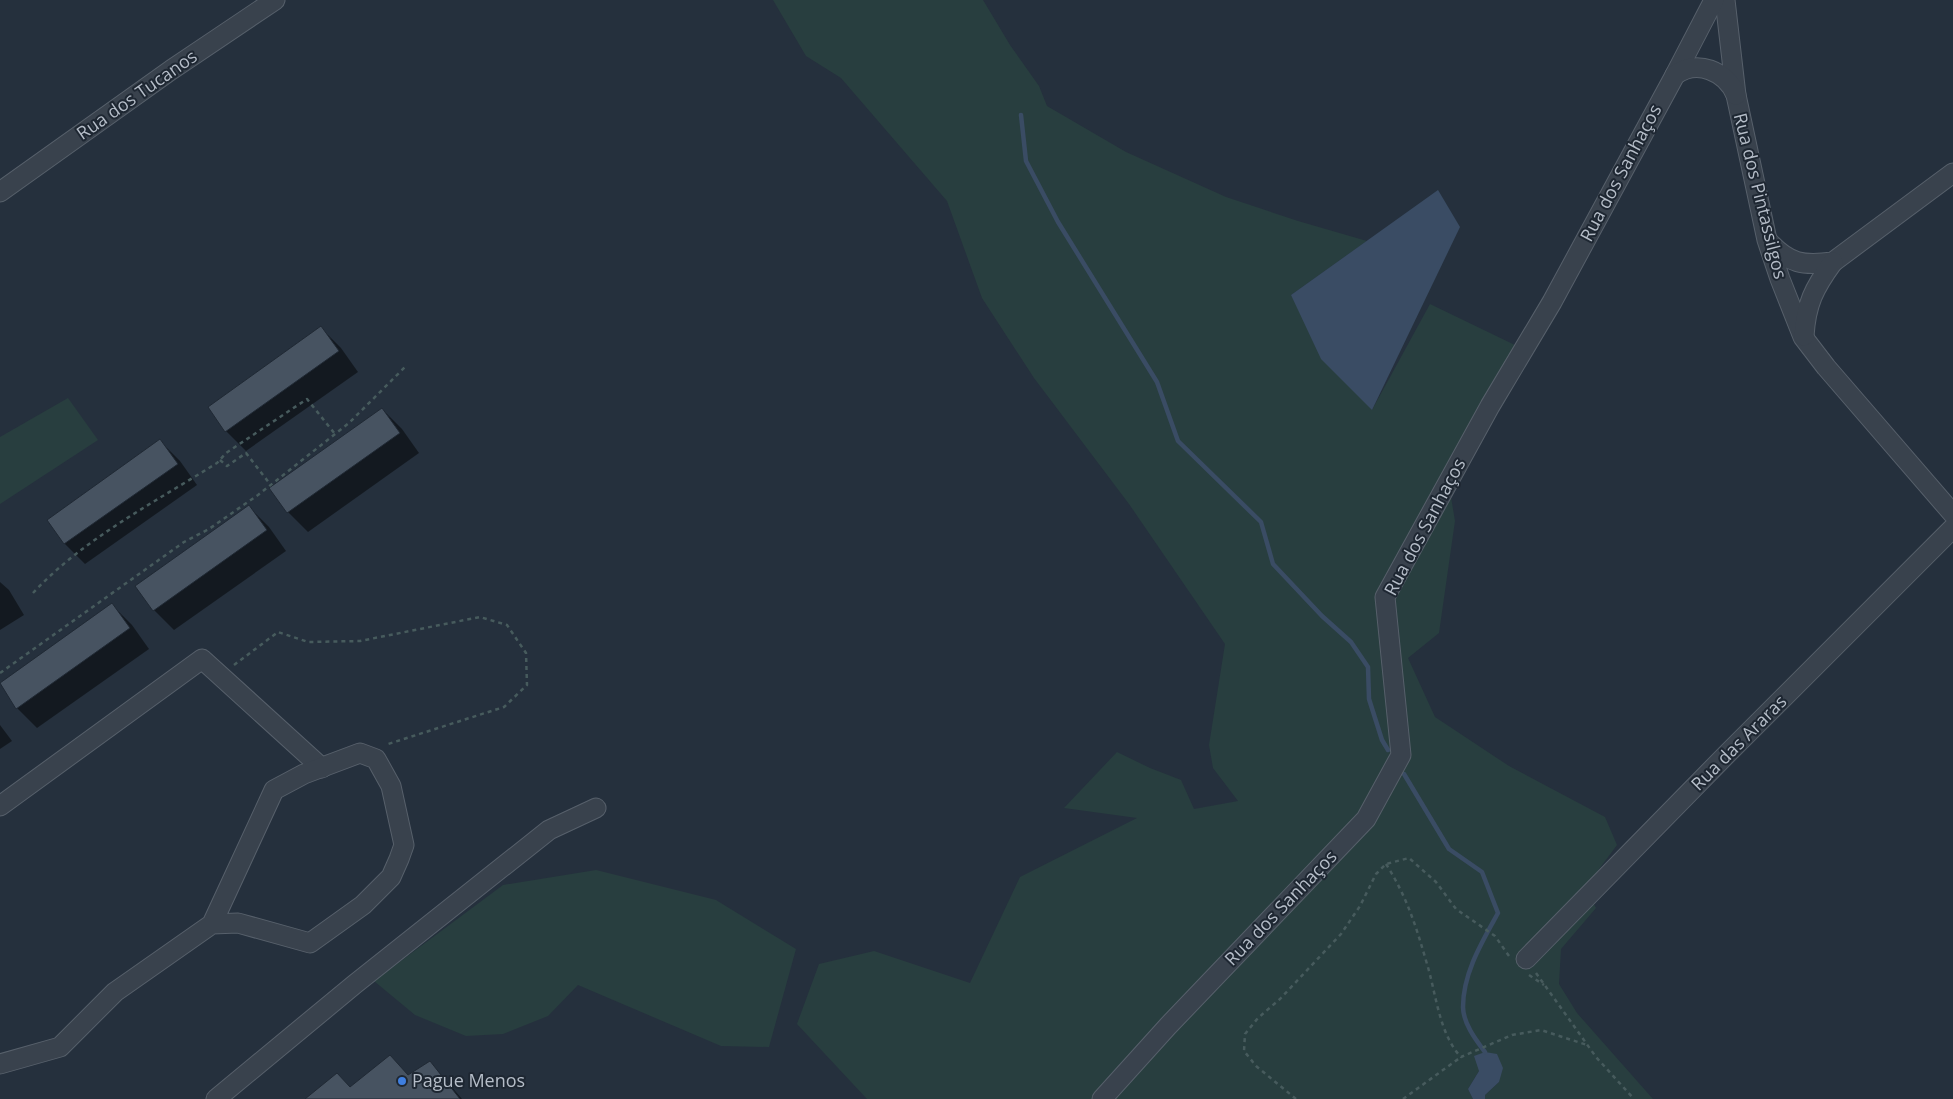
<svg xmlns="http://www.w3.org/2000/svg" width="1953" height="1099" font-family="'Open Sans',sans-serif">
  <rect width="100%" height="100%" fill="#25303d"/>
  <g fill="#283e3f">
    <polygon points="773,0 983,0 1010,45 1039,86 1047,106 1126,152 1226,197 1298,221 1367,241 1291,295 1372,410 1430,304 1517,346 1447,473 1455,521 1439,633 1408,658 1435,717 1509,766 1605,817 1617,845 1585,888 1596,908 1561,949 1559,984 1577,1013 1653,1099 1485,1099 1485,1095 1499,1082 1479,1071 1468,1089 1473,1099 867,1099 797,1024 819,964 874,951 970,983 1020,877 1137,818 1064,808 1117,752 1150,768 1181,780 1194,809 1238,801 1213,768 1209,745 1225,644 1129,504 1034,378 982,298 947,201 841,78 806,56"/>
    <polygon points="68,398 98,440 0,504 0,437"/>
    <polygon points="596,870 716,900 796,949 769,1047 721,1046 578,985 548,1016 503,1034 466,1036 415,1015 374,981 503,885"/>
  </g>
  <g fill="#3a4c64">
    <polygon points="1438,190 1460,227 1372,410 1321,359 1291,295"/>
    <polygon points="1485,1052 1497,1054 1503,1068 1499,1082 1485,1095 1485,1099 1473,1099 1468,1089 1479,1071 1474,1056"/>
  </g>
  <g fill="#0007">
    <polygon points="321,328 341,348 358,372 246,451 226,431"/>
    <polygon points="382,409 402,429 419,453 308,532 288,512"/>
    <polygon points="160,441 180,461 197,485 85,564 65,544 49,520"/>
    <polygon points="249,507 269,527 286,551 174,630 154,610"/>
    <polygon points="0,582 9,590 24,615 0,630"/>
    <polygon points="112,605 132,625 149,649 37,728 17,708 1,684"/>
    <polygon points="0,725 12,741 0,749"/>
    <polygon points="430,1062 462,1099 307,1099 409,1076"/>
  </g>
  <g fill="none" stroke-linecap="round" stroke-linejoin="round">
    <g stroke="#3a4c64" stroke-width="4.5">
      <polyline points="1021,115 1026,161 1058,222 1157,382 1178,441 1261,522 1273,564 1322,616 1351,642 1368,667 1369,699 1382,740 1388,750"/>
      <path d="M1404 774 1449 849 1482 872 1498 913C1482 942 1463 973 1463 1007 1463 1023 1476 1040 1485 1052"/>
    </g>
  </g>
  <g fill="#475361" stroke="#202934">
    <polygon points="321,326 339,351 225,432 208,407"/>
    <polygon points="382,408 400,433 287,513 269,488"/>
    <polygon points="160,439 178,464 64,544 47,520"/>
    <polygon points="249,505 267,530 153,611 135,586"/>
    <polygon points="112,603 130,628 16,709 0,683"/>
    <polygon points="390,1055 408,1075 430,1061 460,1099 305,1099 337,1073 350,1087"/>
  </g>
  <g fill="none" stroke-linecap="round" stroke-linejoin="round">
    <defs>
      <g id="minor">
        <polyline points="1725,0 1736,95 1767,240 1780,279 1803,337 1826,367 1953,514"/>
        <polyline points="1675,75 1714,0"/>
        <polyline points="0,192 171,70 275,0"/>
        <path d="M1768 241C1789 264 1803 266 1833 262L1953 173"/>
        <path d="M1804 336C1806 304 1814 288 1833 262"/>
        <polyline points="0,806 202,659 322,768"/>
        <polyline points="1526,959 1726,755 1953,528"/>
        <polyline points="0,1064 60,1047 115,992 212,924 238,923 310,943 363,905 391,877 399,859 404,845 391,786 376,759 360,753 304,774 274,790 212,924"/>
        <polyline points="216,1099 355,984 549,830 596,808"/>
        <path d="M1102 1099 1168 1026 1366 819 1401 755 1385 597 1490 406 1552 302 1675 75C1697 59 1726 71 1736 95"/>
      </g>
    </defs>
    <use href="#minor" stroke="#57606b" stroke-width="21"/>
    <g stroke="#475b5d" stroke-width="2.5" stroke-dasharray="4 4" stroke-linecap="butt">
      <polyline points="220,460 227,466 246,453 270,484"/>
      <path d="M33 593C83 539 155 502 217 463L226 453 307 399 335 434"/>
      <polyline points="234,665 278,632 308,642 360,641 480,617 507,625 526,653 527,685 504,707 385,745"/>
      <polyline points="0,673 184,542 209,529 258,495 349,423 405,367"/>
      <path d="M1386 864C1407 897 1416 926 1427 964 1436 993 1439 1034 1461 1057L1512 1035 1541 1030 1587 1045"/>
      <polyline points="1536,973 1596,1057 1634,1099"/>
      <polyline points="1529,975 1544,985"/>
      <polyline points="1296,1099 1256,1066 1244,1051 1245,1034 1258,1018 1280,999 1341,934 1360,906 1376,874 1386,864 1409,858 1436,882 1456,909 1495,936 1509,956"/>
      <polyline points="1403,1099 1461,1057"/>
    </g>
    <use href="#minor" stroke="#39424d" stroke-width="19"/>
  </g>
  <circle fill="#3f7fe0" stroke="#1e2732" stroke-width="2" cx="402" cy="1081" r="5"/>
  <g text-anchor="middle" stroke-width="4" stroke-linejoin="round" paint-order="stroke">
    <g font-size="18" fill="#b5bdc8" stroke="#1e2732">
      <text transform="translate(137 95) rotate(-35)" y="6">Rua dos Tucanos</text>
      <text transform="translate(1621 173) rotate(-62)" y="6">Rua dos Sanhaços</text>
      <text transform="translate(1760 196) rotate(76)" y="6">Rua dos Pintassilgos</text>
      <text transform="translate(1425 527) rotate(-62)" y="6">Rua dos Sanhaços</text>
      <text transform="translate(1739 743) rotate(-45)" y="6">Rua das Araras</text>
      <text transform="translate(1281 908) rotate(-46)" y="6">Rua dos Sanhaços</text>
    </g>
    <g font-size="18" fill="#b5bdc8" stroke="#1e2732" text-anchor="start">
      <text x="412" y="1087">Pague Menos</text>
    </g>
  </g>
</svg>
